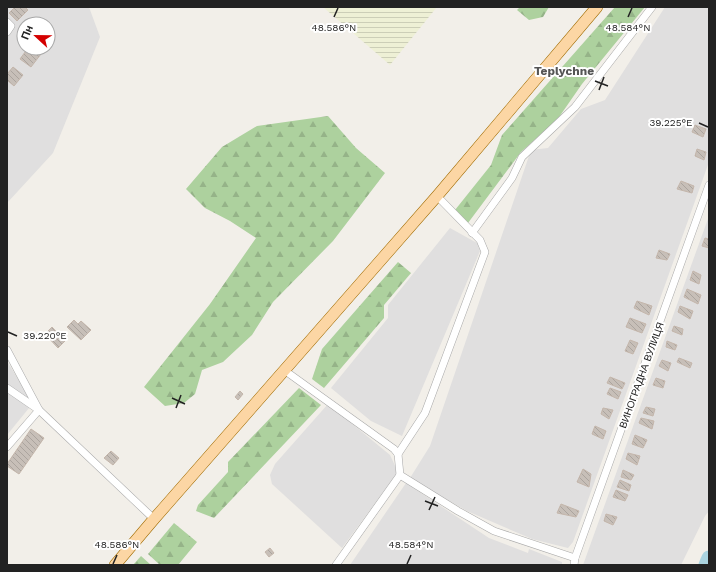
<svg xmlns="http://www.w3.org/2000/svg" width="716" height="572" font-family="'Work Sans',sans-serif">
  <defs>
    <pattern id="farmland-rules" width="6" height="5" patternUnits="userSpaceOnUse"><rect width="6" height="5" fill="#eef0d5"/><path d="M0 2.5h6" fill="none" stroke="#ccceb7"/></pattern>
    <pattern id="forest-firs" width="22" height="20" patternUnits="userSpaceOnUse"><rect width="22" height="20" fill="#add19e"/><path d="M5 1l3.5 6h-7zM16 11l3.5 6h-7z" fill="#95b388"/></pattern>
    <pattern id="building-back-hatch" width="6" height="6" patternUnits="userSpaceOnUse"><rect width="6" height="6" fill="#c7bfb8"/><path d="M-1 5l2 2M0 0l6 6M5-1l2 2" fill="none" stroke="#aba49e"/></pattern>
  </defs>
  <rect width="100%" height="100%" fill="#f2efe9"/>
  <g fill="#e0dfdf" fill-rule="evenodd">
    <path d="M7 7H89L100 37 53 153 7 203ZM24 24H48V48H24Z"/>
    <polygon points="665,7 709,7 709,162 573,542 568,548 532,539 467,511 410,478 430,446 531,150 548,148 581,109 605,100"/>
    <polygon points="709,216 709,511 705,516 681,565 583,565"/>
    <polygon points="450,228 477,243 480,251 402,436 371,421 331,388 388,318 388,305"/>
    <polygon points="7,361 30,399 29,408 7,435"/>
    <polygon points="328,404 390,455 398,472 342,548 272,484 270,475 275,464"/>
    <polygon points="406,483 489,538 528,553 529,549 562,562 562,565 350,565"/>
  </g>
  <polygon fill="url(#farmland-rules)" points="323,7 437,7 390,65"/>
  <g fill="url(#forest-firs)">
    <polygon points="520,7 549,7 543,17 529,20 517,10"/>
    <polygon points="615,7 645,7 582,84 557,120 521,152 468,223 455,210 491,165 502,135"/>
    <polygon points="328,116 356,148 385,173 333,241 273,302 252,335 223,362 202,370 195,394 184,403 165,406 144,387 210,304 256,238 230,221 205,208 186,189 222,147 257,126"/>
    <polygon points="398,262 411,273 384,305 384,318 324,388 312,379 322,349"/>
    <polygon points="299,388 321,405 214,518 196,511 198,505 228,472 228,462"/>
    <polygon points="174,523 197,542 178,565 169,564 168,565 160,565 148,554"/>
    <polygon points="141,556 151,565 133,565"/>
  </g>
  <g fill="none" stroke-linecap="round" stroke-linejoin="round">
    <polyline stroke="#aad3df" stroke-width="15" points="706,565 709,558"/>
  </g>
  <g fill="url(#building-back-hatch)" stroke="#c4b6ab">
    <polygon points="15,7 25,7 28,10 17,21 9,13"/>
    <polygon points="28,48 32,48 41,54 31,67 20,59"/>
    <polygon points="13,67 23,75 14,86 7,80 7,74"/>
    <polygon points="695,125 706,129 703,137 692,132"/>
    <polygon points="697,149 706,152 704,160 695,156"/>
    <polygon points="681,181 694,186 692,193 677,189"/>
    <polygon points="705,238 709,239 709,248 702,246"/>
    <polygon points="659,250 670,254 667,260 656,258"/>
    <polygon points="693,271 701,275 699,284 690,280"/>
    <polygon points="687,289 701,295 698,304 684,297"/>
    <polygon points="637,301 652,306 649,315 634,308"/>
    <polygon points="680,306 693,311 690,319 678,312"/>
    <polygon points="630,318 646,324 642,333 626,327"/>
    <polygon points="74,320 78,324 81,321 91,330 81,340 67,327"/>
    <polygon points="674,326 683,329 682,335 672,331"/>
    <polygon points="52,327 65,341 58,348 45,334"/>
    <polygon points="630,340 638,343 633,354 625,351"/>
    <polygon points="667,341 677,345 675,350 666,347"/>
    <polygon points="679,358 692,363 690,368 677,362"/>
    <polygon points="662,360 671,363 668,371 659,366"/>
    <polygon points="610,377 625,383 622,389 607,383"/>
    <polygon points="656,378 665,381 663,388 653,385"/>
    <polygon points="610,388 621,392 618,399 607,394"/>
    <polygon points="240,391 243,394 238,400 235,397"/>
    <polygon points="646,407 655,409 653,416 643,413"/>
    <polygon points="603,408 613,410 609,419 601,414"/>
    <polygon points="641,418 654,421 652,429 639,423"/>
    <polygon points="595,426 606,431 603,439 592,434"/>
    <polygon points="31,429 44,438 19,474 7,466 7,464"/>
    <polygon points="635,435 647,440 643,448 632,444"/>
    <polygon points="111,451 119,458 113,465 104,458"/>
    <polygon points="628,453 640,456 637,465 626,459"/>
    <polygon points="583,469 591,474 589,487 577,482"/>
    <polygon points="623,470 634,475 631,480 621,477"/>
    <polygon points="620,480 631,485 629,491 617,487"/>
    <polygon points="616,490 628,495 625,501 613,497"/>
    <polygon points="561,504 579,511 576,517 557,513"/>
    <polygon points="606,514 617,517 613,525 604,521"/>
    <polygon points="270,548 274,553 269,557 265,552"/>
  </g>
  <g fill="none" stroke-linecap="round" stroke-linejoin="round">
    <defs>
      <g id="street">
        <polyline points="7,22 11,26 7,32"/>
        <polyline points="472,233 512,178 522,157 575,107 652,7"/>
        <polyline points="7,350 39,410 7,447"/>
        <polyline points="284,370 394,449 398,454 400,475 458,511 494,531 575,558"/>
        <polyline points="7,388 39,410 154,519"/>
        <polyline points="398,454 425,413 485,252 480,240 437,196"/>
        <polyline points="336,565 400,475"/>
        <polyline points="574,565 575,558 709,185"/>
      </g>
      <polyline id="primary" points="115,565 154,519 437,196 597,7"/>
    </defs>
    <use href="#street" stroke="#a9a9a9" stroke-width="8"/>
    <use href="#primary" stroke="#a06b00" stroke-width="12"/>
    <use href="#street" stroke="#fff" stroke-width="7"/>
    <use href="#primary" stroke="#fcd6a4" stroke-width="11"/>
  </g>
  <path fill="none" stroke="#222" stroke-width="1.5" d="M334 17 338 8M628 17 632 8M595 81 608 86M599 90 604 77M699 123 708 127M8 332 17 336M172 398 185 404M176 408 181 395M425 501 438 506M429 510 435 497M113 564 117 555M407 564 411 555"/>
  <g text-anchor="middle" stroke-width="4" stroke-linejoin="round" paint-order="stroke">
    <g font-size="10" fill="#222" stroke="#fff">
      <text transform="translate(641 375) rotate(-70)" y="4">ВИНОГРАДНА ВУЛИЦЯ</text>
    </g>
    <g font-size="12" font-weight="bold" fill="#555" stroke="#fff">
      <text x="564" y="75">Teplychne</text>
    </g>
  </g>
  <g font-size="10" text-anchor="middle" fill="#222" stroke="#fff" stroke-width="4" stroke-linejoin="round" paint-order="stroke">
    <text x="334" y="31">48.586°N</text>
    <text x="628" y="31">48.584°N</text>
    <text x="671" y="126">39.225°E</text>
    <text x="45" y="339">39.220°E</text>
    <text x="117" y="548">48.586°N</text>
    <text x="411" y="548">48.584°N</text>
  </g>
  <rect width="716" height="572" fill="none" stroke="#222222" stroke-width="16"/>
  <g transform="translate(36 36) rotate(292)"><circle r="19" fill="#ffffff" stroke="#a7a7a7"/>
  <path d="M0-3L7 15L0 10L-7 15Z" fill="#d40000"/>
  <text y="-6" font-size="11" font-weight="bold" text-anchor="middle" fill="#222222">Пн</text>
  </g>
</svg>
